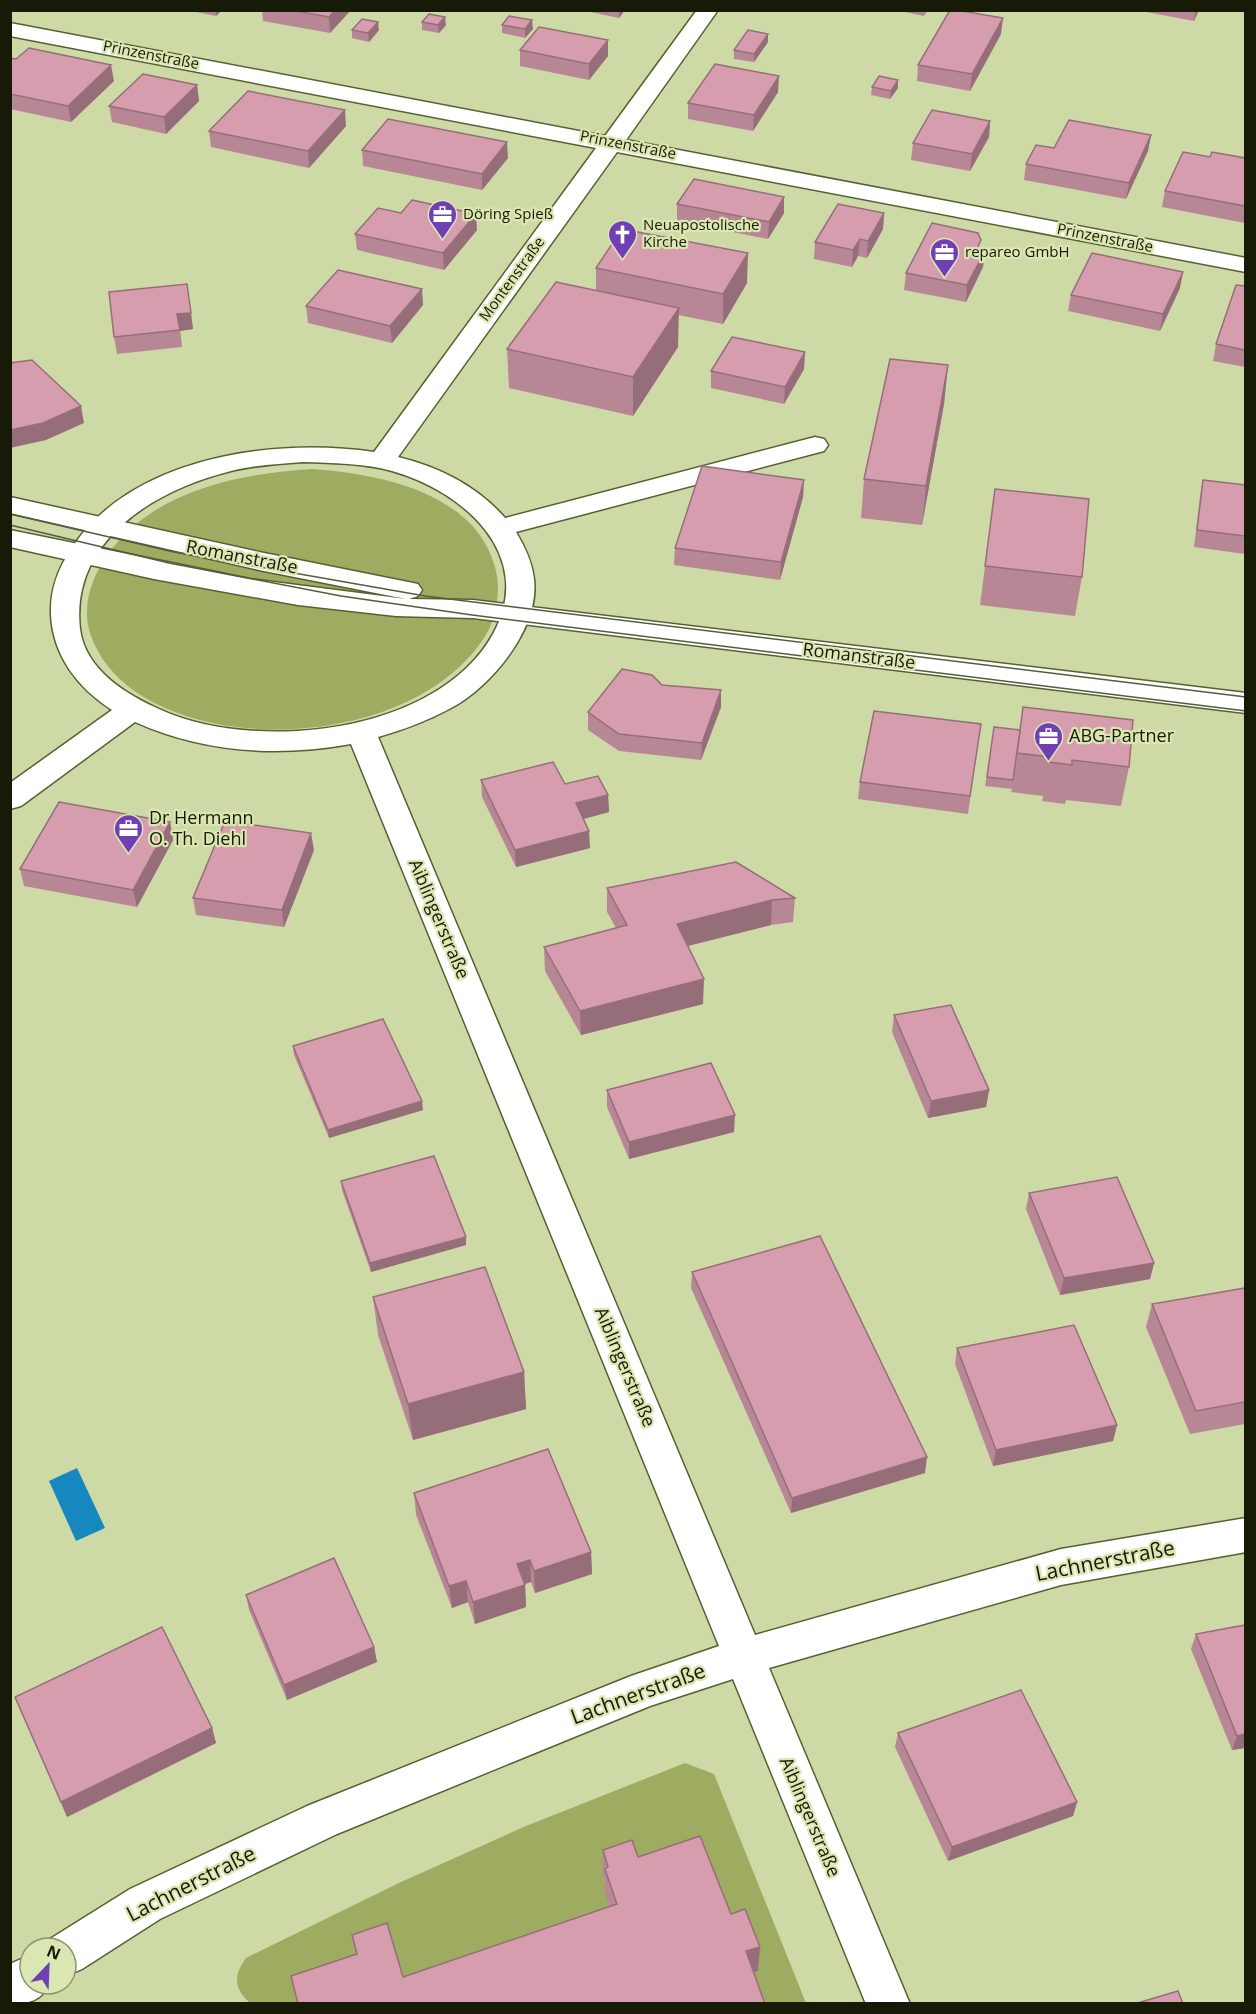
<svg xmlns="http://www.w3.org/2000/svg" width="1256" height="2014" font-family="'Open Sans',sans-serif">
  <rect width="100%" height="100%" fill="#cedaa6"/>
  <g fill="#9dac61">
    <path d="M312 469C381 474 478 493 496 571 501 593 496 620 484 638 427 724 288 745 196 719 151 706 108 682 91 636 82 611 89 586 101 565 144 492 235 474 312 469Z"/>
    <path d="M685 1763 714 1774 806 2003H754L744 1975 757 1970 603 1875 617 1928 407 2001 297 2000 298 2003H250C234 1989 233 1976 246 1958L401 1882 526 1826Z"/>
  </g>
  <polygon fill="#1787bf" points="77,1468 105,1528 76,1541 49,1481"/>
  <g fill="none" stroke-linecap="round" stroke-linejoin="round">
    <defs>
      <g id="minor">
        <path d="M697 10H718L626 140 1246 258V272L617 152 398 457C439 467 477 486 505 518L815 437 824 439 828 445 824 451 516 532C525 547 532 562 534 579 540 628 491 687 451 708 427 721 403 730 378 737L755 1635 1061 1549 1246 1518V1552L1061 1585 769 1668 910 2004H866L733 1679 650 1706 337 1834 160 1919 82 1969 66 1976V1948H47L50 1939 130 1889 307 1806 631 1676 719 1646 351 744C278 757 204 753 135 722L21 806 10 809V783L112 710C78 688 53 656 51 615 50 591 57 571 70 551 128 457 274 437 374 452L596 148 10 36V23L605 136ZM303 462C332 463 363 463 392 471 463 491 537 555 493 634 437 735 254 753 159 709 125 694 85 669 80 629 70 540 155 490 231 471 254 465 279 464 303 462Z"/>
        <path d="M30 1955V1984H49C42 2001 27 2004 10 2004V1964Z"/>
      </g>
      <polygon id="major" points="10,497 259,552 418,584 422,590 418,596 409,599 473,600 1246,693 1246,713 473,618 396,616 298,605 154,579 10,547 10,530 250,579 406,599 259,570 10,513"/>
    </defs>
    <use href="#minor" stroke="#566030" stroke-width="3"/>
    <use href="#major" stroke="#566030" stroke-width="3"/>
    <use href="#minor" fill="#fff" fill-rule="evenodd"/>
    <use href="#major" fill="#fff" fill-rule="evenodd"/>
    <g stroke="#555c3d" stroke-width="1.5">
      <polyline points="10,514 174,552 425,596 1246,697"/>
      <polyline points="10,525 169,563 341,596 472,615 1246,711"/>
    </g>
  </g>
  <g fill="#b88796">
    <polygon points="186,10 222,10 216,16"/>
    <polygon points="262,10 351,10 330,33 263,21"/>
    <polygon points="581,10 625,10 619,18"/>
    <polygon points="895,10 928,10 924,16"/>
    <polygon points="1136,10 1199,10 1194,21"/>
    <polygon points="422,22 446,25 439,33 422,30"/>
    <polygon points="502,25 533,29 525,38 502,33"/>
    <polygon points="352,30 379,30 369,42 352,38"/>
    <polygon points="1001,34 970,91 917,81 918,65"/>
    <polygon points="768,42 754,62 734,59 734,50"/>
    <polygon points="520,50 608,56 589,80 520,66"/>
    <polygon points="10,58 114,81 71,122 10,109"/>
    <polygon points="898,80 898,88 890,99 871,95 872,87"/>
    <polygon points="197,85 199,101 166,134 112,122 109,106"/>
    <polygon points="778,92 753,131 688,119 688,103"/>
    <polygon points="990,121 989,137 970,171 911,160 913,143"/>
    <polygon points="346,126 309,168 211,147 209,131"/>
    <polygon points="1151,135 1148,151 1126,199 1024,180 1026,164 1054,148"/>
    <polygon points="362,150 508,158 482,190 363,166"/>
    <polygon points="1210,157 1245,158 1245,223 1162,207 1165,191"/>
    <polygon points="784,197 784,213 768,239 677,221 677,204"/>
    <polygon points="401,213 477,230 444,270 357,250 355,234"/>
    <polygon points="884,213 883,229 867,258 858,256 852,267 814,259 815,242"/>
    <polygon points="980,249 985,251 983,267 966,302 904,290 906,273"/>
    <polygon points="596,268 747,283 723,324 678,315 678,347 633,416 509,388 507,349 596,291"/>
    <polygon points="187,284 193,329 180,331 182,347 117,354 114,337"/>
    <polygon points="1245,286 1245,367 1213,361 1216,344"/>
    <polygon points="1180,288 1160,331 1068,311 1071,295"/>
    <polygon points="423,305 392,343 308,323 306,306"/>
    <polygon points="805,352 804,369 784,404 711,388 711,371"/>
    <polygon points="948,365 944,404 922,525 861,518 864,479"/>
    <polygon points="804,480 803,497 780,580 674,565 675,548"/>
    <polygon points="1203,480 1245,485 1245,554 1194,547 1200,497"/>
    <polygon points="995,489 1082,577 1075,616 980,605"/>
    <polygon points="662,685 721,707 701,760 619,751 588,730 588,712"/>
    <polygon points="981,724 968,814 858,799 860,782"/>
    <polygon points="994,727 1129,767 1121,806 1066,800 1065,804 1042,801 1043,796 1011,792 1012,789 985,786"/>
    <polygon points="481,780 565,784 608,795 609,812 583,819 590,848 516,867 482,797"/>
    <polygon points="170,822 173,840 137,907 24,886 20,869"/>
    <polygon points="314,850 284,927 196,915 193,898"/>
    <polygon points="607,888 795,898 793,922 771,925 687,946 703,1004 581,1035 545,971 544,947 616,928 607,912"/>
    <polygon points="894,1015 989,1090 986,1107 928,1118 892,1032"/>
    <polygon points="293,1046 423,1110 329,1138 294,1055"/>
    <polygon points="607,1090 734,1132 629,1159 607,1107"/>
    <polygon points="341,1181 466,1245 371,1272 342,1190"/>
    <polygon points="1029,1193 1154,1263 1150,1279 1060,1295 1026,1209"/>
    <polygon points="692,1272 925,1473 791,1513 691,1288"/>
    <polygon points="1245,1288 1245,1424 1190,1434 1146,1327 1152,1304"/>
    <polygon points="373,1297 524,1372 526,1409 413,1440 378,1335"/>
    <polygon points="957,1348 1117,1425 1113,1441 993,1466 955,1364"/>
    <polygon points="414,1493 591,1552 592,1574 535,1593 531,1582 525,1584 526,1607 475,1624 468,1602 452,1608 416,1515"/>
    <polygon points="246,1595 374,1647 377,1662 287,1700 249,1610"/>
    <polygon points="1196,1634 1245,1748 1232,1750 1191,1649"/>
    <polygon points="15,1697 212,1728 216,1743 67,1817"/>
    <polygon points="898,1733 1077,1802 1073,1816 948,1861 895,1747"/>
    <polygon points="603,1850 638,1857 731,1914 758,1971 298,2004 356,1954 352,1935 403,1977 610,1906 605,1894 605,1881 603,1875"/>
  </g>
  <g fill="#966e7a">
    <polygon points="216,10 222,10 216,16"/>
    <polygon points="335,10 351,10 330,33 329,17"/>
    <polygon points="619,10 625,10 619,18"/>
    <polygon points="1196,10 1199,10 1194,21"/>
    <polygon points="445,17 446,25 439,33 438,25"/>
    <polygon points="1003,18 1001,34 970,91 972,74"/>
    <polygon points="532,20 533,29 525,38 525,29"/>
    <polygon points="378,22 379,30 369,42 368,33"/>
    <polygon points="768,34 768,42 754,62 754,54"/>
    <polygon points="608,40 608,56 589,80 589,64"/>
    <polygon points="111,65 114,81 71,122 68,106"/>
    <polygon points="779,76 778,92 753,131 754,115"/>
    <polygon points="898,80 898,88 890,99 891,91"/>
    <polygon points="197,85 199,101 166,134 164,117"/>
    <polygon points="345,110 346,126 309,168 308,151"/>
    <polygon points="990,121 989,137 970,171 972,154"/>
    <polygon points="1151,135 1148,151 1126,199 1129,183"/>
    <polygon points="507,142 508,158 482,190 482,174"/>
    <polygon points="784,197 784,213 768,239 769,222"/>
    <polygon points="884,213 883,229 867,258 868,241"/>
    <polygon points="476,214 477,230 444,270 443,253"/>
    <polygon points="860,239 858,256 852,267 853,250"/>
    <polygon points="985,251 983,267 966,302 967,285"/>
    <polygon points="748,253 747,283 723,324 723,294"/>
    <polygon points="1183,272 1180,288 1160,331 1163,314"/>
    <polygon points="187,284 193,329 180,331 182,347 177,314"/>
    <polygon points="422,289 423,305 392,343 390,326"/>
    <polygon points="679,308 678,347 633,416 633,377"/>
    <polygon points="805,352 804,369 784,404 785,387"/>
    <polygon points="948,365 944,404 922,525 926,486"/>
    <polygon points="81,406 84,423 46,440 10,448 10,430"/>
    <polygon points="804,480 803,497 780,580 781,562"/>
    <polygon points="721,690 721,707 701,760 702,743"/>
    <polygon points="608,795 609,812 576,821 576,803"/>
    <polygon points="170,822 173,840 137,907 133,890"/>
    <polygon points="589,831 590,848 516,867 515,850"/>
    <polygon points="311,833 314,850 284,927 282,910"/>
    <polygon points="772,900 771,925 676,949 677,924"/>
    <polygon points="704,979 703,1004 581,1035 580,1011"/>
    <polygon points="989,1090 986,1107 928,1118 931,1101"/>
    <polygon points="422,1101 423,1110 329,1138 328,1130"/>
    <polygon points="735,1115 734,1132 629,1159 629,1142"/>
    <polygon points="466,1237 466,1245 371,1272 370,1263"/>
    <polygon points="1154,1263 1150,1279 1060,1295 1064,1278"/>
    <polygon points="524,1372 526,1409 413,1440 408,1404"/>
    <polygon points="1117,1425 1113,1441 993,1466 996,1450"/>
    <polygon points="927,1457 925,1473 791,1513 792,1498"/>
    <polygon points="591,1552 592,1574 535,1593 534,1571"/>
    <polygon points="530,1560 531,1582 519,1586 517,1564"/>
    <polygon points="466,1581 468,1602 452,1608 449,1586"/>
    <polygon points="525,1585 526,1607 475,1624 473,1602"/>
    <polygon points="374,1647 377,1662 287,1700 284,1685"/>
    <polygon points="212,1728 216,1743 67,1817 61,1802"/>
    <polygon points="1245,1734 1245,1748 1232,1750 1237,1736"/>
    <polygon points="1077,1802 1073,1816 948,1861 952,1847"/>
    <polygon points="760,1947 758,1971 744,1975 746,1951"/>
  </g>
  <g fill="#d69daf" stroke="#966e7a" stroke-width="1.5">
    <polygon points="291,10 335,10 329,17"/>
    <polygon points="950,10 956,10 1003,18 972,74 918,65"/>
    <polygon points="429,14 445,17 438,25 422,22"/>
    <polygon points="509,16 532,20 525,29 502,25"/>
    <polygon points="362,19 378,22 368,33 352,30"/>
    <polygon points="539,27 608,40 589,64 520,50"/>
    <polygon points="748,30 768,34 754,54 734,50"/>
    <polygon points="29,48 111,65 68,106 10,94 10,58 16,59"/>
    <polygon points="715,64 779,76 754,115 688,103"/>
    <polygon points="143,74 197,85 164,117 109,106"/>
    <polygon points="879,76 898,80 891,91 872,87"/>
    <polygon points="248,91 345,110 308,151 209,131"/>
    <polygon points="932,110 990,121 972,154 913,143"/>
    <polygon points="388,119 507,142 482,174 362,150"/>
    <polygon points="1069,120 1151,135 1129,183 1026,164 1036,145 1054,148"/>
    <polygon points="1183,152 1210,157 1212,152 1245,158 1245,206 1165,191"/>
    <polygon points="694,179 784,197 769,222 677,204"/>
    <polygon points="412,200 476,214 443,253 355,234 378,208 401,213"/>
    <polygon points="838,204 884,213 868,241 860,239 853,250 815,242"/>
    <polygon points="932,223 978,233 981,240 977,249 985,251 967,285 906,273"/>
    <polygon points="622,229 748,253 723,294 596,268"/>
    <polygon points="1092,253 1183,272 1163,314 1071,295"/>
    <polygon points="338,270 422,289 390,326 306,306"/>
    <polygon points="556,282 679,308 633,377 507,349"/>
    <polygon points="187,284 191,313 177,314 180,330 114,337 109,292"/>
    <polygon points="1236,285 1245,286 1245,350 1216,344"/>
    <polygon points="732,337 805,352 785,387 711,371"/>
    <polygon points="890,359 948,365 926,486 864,479"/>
    <polygon points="32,360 81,406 43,423 10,430 10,363"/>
    <polygon points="702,466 804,480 781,562 675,548"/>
    <polygon points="1203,480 1245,485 1245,536 1197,530"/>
    <polygon points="995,489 1089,499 1082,577 985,566"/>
    <polygon points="622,669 652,675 662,685 721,690 702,743 619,734 588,712"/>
    <polygon points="1023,707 1133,720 1129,767 1072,760 1072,765 1049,762 1050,757 1017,753"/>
    <polygon points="874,711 981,724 970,796 860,782"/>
    <polygon points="994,727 1020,730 1013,780 987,777"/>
    <polygon points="553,762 565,784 598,776 608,795 576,803 589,831 515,850 481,780"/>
    <polygon points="59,802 170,822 133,890 20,869"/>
    <polygon points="225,821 311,833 282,910 193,898"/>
    <polygon points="736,862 795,898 772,900 677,924 704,979 580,1011 544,947 627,925 607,888"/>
    <polygon points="951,1005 989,1090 931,1101 894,1015"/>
    <polygon points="383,1019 422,1101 328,1130 293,1046"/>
    <polygon points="711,1063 735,1115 629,1142 607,1090"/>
    <polygon points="434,1156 466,1237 370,1263 341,1181"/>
    <polygon points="1117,1177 1154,1263 1064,1278 1029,1193"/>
    <polygon points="820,1236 927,1457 792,1498 692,1272"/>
    <polygon points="485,1267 524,1372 408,1404 373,1297"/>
    <polygon points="1245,1288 1245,1402 1196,1411 1152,1304"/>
    <polygon points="1074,1325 1117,1425 996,1450 957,1348"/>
    <polygon points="548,1449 591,1552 534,1571 530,1560 517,1564 525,1585 473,1602 466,1581 449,1586 414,1493"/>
    <polygon points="334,1558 374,1647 284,1685 246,1595"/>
    <polygon points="1245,1625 1245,1734 1237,1736 1196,1634"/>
    <polygon points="162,1627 212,1728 61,1802 15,1697"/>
    <polygon points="1021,1690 1077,1802 952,1847 898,1733"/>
    <polygon points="700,1836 731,1914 745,1909 760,1947 746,1951 765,2004 298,2004 291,1976 357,1954 352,1935 387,1923 403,1977 617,1904 605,1869 608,1867 603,1850 632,1840 638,1857"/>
    <polygon points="1178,1991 1183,2004 1134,2004"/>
  </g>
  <defs>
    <symbol id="office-pin" viewBox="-11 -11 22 30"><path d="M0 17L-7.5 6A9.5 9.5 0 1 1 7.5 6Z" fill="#703fb6" stroke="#dbe7b2"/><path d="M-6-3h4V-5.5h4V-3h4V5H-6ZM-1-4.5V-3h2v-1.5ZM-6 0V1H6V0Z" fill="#fff"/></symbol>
    <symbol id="church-pin" viewBox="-11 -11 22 30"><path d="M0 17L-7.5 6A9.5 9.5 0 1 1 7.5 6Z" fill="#703fb6" stroke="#dbe7b2"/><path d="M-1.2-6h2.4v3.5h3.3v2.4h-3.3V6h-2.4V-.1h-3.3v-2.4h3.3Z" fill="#fff"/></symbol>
  </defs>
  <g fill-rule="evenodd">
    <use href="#office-pin" x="426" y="198" width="33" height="45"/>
    <use href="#church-pin" x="606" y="218" width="33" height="45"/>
    <use href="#office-pin" x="928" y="236" width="33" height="45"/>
    <use href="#office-pin" x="1032" y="720" width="33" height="45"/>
    <use href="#office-pin" x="112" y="812" width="33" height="45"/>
  </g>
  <g text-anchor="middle" stroke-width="4.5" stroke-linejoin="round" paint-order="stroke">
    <g font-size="15" fill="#161a06" stroke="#dbe7b2">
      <text transform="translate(151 55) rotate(11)" y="5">Prinzenstraße</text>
      <text transform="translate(628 145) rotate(11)" y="5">Prinzenstraße</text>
      <text transform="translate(1105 238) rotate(11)" y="5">Prinzenstraße</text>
      <text transform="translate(512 279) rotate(-54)" y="5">Montenstraße</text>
    </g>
    <g font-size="15" fill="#161a06" stroke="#dbe7b2" text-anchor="start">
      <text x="463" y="219">Döring Spieß</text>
      <text x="643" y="230">Neuapostolische<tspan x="643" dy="17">Kirche</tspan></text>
      <text x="965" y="257">repareo GmbH</text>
    </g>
    <g font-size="18" fill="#161a06" stroke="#dbe7b2">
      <text transform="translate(242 557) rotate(11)" y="6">Romanstraße</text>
      <text transform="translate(859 656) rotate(7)" y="6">Romanstraße</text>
      <text transform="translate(439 919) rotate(67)" y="6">Aiblingerstraße</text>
      <text transform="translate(625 1367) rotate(67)" y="6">Aiblingerstraße</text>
      <text transform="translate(810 1817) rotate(67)" y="6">Aiblingerstraße</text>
    </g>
    <g font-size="18" fill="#161a06" stroke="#dbe7b2" text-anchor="start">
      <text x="1069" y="742">ABG-Partner</text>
      <text x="149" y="824">Dr Hermann<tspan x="149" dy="21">O. Th. Diehl</tspan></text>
    </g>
    <g font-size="21" fill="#161a06" stroke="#dbe7b2">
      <text transform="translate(1105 1561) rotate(-11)" y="7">Lachnerstraße</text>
      <text transform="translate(638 1694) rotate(-20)" y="7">Lachnerstraße</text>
      <text transform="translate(191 1884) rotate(-27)" y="7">Lachnerstraße</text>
    </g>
  </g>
  <rect width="1256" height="2014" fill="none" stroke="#161a06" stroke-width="24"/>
  <g transform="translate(48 1966) rotate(23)"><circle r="28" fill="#dbe7b2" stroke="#8c956d" stroke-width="1.5"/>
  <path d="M0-4.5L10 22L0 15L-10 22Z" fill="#703fb6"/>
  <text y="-9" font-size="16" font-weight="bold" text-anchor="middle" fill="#161a06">N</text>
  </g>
</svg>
